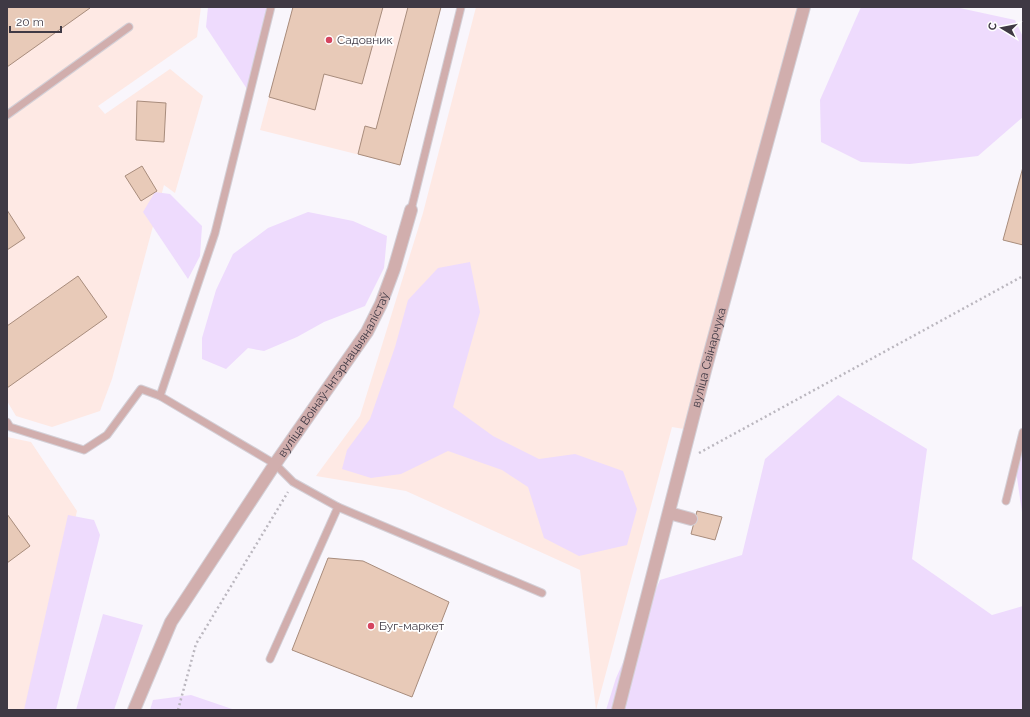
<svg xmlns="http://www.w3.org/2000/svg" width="1030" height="717" font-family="Raleway,sans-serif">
  <rect width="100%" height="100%" fill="#f9f6fc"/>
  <g fill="#fee9e4">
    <polygon points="7,7 201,7 197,37 98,106 105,114 170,69 203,96 175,193 164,185 112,379 100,411 52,427 16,416 7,401"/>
    <polygon points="293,7 441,7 400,165 260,130"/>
    <polygon points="476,7 804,7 690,430 672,427 596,710 580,570 406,491 316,476 360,416 423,213"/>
    <polygon points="7,437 31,442 77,511 29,710 7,710"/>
  </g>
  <g fill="#eedbfd">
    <polygon points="208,7 268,7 249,92 206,27"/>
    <polygon points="861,7 955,7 1015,20 1023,37 1023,117 978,156 910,164 861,162 821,142 820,100"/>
    <polygon points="155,192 170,194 202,226 200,256 188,279 143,212"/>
    <polygon points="308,212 353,221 387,236 384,268 365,306 324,322 297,337 264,351 248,348 226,369 202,359 202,338 216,290 233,254 268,228"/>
    <polygon points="470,262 480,312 453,407 493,436 539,459 575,454 623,471 637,509 627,545 579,556 544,538 528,487 502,470 448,451 401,474 371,478 342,469 347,450 370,419 395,347 408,300 438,268"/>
    <polygon points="838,395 927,449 912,559 992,615 1023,606 1023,710 606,710 616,678 660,580 742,555 765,459"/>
    <polygon points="1023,433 1023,519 1014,457"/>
    <polygon points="68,515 94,520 100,535 56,710 24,710"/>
    <polygon points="103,614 143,625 114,710 76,710"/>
    <polygon points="191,695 235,710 150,710 153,700"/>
  </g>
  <g fill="#e8cab8" stroke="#a88c7c">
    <polygon points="7,7 90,7 90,8 7,67"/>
    <polygon points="293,7 383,7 362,84 324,74 315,110 269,97"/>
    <polygon points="408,7 441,7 400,165 358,154 365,126 376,129"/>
    <polygon points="137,101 166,103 164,142 136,140"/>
    <polygon points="142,166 157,191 141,201 125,176"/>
    <polygon points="1023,167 1023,245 1003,240"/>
    <polygon points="7,210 25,238 7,250"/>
    <polygon points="78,276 107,317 7,388 7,326"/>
    <polygon points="697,511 722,517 715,540 691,534"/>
    <polygon points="7,514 30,546 7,563"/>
    <polygon points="328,558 363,561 449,602 412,697 292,650"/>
  </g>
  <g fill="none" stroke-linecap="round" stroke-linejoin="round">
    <defs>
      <g id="lane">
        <polyline points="7,115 129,27"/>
        <polyline points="411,210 461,7"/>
        <polyline points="160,396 215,233 271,7"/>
        <polyline points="7,422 10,427 84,450 107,435 141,389 160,396 275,464 293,482 338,507 542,593"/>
        <polyline points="1006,501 1023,432"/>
        <polyline points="270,659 338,507"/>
      </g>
      <g id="street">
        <polyline points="669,513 691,519"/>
        <path id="s1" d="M134 710 171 622 275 464 367 332 381 304 394 269 411 210"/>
        <path id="s2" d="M618 710 706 367 804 7"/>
      </g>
    </defs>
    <use href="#lane" stroke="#d4d0d7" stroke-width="9"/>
    <use href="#street" stroke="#d4d0d7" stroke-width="14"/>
    <g stroke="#bbb7bf" stroke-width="2.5" stroke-dasharray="2 3" stroke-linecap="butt">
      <polyline points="699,453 1023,276"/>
      <polyline points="178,710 196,644 288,492"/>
    </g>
    <use href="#lane" stroke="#d1aead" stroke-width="7"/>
    <use href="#street" stroke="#d1aead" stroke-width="12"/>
  </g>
  <g fill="#d5455f" stroke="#fff" stroke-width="1.5">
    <circle cx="329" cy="40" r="4"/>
    <circle cx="371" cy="626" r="4"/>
  </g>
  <g text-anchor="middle" stroke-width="3.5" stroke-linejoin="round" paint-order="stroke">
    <g font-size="12" fill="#3f3944" stroke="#fff" text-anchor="start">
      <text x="337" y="44">Садовник</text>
      <text x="379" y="630">Буг-маркет</text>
    </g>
    <g font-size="12" fill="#3f3944" stroke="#fff">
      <text dy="4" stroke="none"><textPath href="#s2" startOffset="364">вуліца Свінарчука</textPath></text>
      <text dy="4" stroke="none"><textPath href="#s1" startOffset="392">вуліца Воінаў-Інтэрнацыяналістаў</textPath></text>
    </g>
  </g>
  <rect width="1030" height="717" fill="none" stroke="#3f3944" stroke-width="16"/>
  <g transform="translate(1002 28) rotate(280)" stroke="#ffffff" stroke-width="3" paint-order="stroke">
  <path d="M0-3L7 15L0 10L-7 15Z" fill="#3f3944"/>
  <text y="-6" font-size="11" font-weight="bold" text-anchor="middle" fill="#3f3944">С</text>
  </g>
  <path d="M10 26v6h51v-6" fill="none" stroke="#3f3944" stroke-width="2"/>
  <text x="16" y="26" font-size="12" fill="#3f3944" stroke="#ffffff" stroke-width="3" paint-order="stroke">20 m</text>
</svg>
